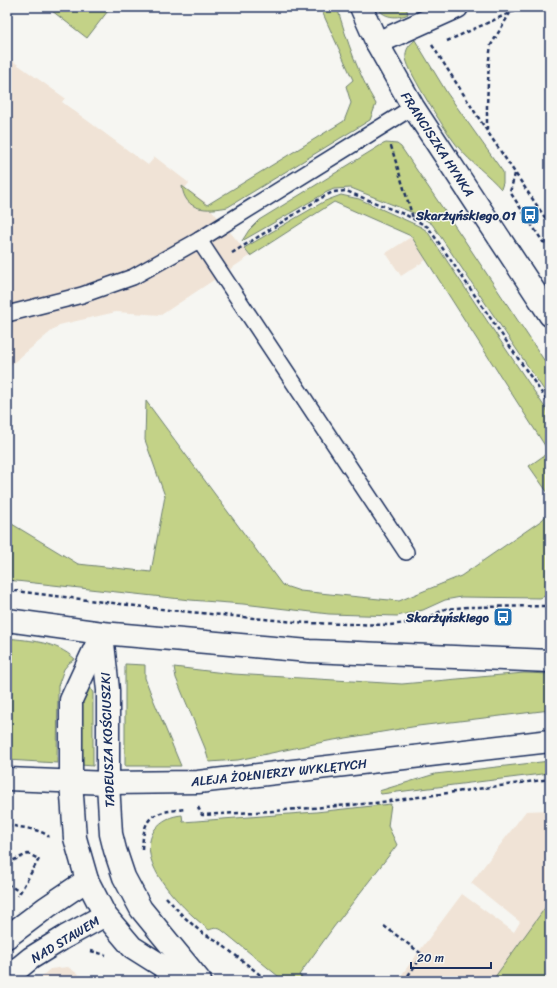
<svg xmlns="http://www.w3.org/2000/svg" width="557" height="988" font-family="Sriracha,sans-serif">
  <rect width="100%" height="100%" fill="#f6f6f2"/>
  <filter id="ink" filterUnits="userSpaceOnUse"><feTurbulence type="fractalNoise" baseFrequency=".025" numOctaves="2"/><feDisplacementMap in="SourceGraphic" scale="8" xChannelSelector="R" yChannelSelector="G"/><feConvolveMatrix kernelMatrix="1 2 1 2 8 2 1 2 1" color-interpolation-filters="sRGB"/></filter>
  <g filter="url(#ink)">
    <g fill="#f0e3d6">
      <polygon points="7,57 65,98 62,102 148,165 155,157 189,183 185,188 205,202 250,256 161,315 116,312 59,325 7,368"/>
      <polygon points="411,237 426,260 401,276 386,253"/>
      <polygon points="550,810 550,981 397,981 462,894 514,932 520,922 471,883 526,811"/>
      <polygon points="68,967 88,981 36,981 50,969"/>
    </g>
    <g fill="#c3d287" stroke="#6f8072">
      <polygon points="47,7 111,7 87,38"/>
      <path d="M320 7H337C347 41 358 74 376 104L370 120 228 207C207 211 185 212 182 186L207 205 344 121 351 103 346 86 353 80Z"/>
      <path d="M378 7H406L408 14C398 19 382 18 378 7Z"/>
      <path d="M415 40 447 93 503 172V183L501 189C488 174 471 163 459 148 449 137 407 71 406 58 405 50 409 45 415 40Z"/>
      <polygon points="386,143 397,144 401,147 463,238 550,369 550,399 432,224 416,214 351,188 334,189 327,192 242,241 249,230 259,220 381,145"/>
      <polygon points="341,195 359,199 421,227 427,231 550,415 550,496 529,466 549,452 411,236 334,202 250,256 244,248 325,201"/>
      <polygon points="146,401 282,585 300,591 399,601 461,576 542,520 550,511 550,594 540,598 461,597 445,600 423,610 397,616 329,614 243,604 190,600 7,580 7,521 78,564 151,572 165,496 145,440"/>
      <path d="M7 638C32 641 55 641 75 659L69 663 64 669 58 686 57 763 7 760Z"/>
      <polygon points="125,664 145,665 145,678 151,694 181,766 125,766"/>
      <polygon points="174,667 233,674 402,684 524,673 550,674 550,710 418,726 328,741 238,760 209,762 205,748 176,678"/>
      <polygon points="89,685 93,693 93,766 81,765 80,706"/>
      <polygon points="550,761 550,773 381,794 379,791 435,774"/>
      <path d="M391 804 388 826 397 845 333 928 299 975 307 981H284L223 931C218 927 214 928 209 930 185 910 132 863 155 829 162 820 171 816 182 815L183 822 316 812Z"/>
      <polygon points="550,901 550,981 492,981"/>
    </g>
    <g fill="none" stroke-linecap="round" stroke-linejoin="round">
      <defs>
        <g id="service">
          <polyline points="199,240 406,552"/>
          <polyline points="7,314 82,295 133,277 199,240 413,107"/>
        </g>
        <g id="minor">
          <polyline points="377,43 457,7"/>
          <polyline points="7,937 47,907 87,880"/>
          <polyline points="7,979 9,976 31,958 65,937 105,915"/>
        </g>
        <g id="tertiary">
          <polyline points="361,7 377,43 413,107 550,315"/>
          <polyline points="102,633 71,700 71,781 75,838 87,880 105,915 132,947 186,981"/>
          <polyline points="102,634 108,690 108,783 111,834 115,850 124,877 141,909 200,981"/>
        </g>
        <g id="secondary">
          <polyline points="7,620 102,633 309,651 550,661"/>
          <polyline points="7,779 108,783 198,782 550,741"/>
        </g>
      </defs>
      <use href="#service" stroke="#1b2f5e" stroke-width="18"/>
      <use href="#minor" stroke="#1b2f5e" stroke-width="25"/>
      <use href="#tertiary" stroke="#1b2f5e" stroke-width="25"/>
      <use href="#secondary" stroke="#1b2f5e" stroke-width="25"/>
      <g stroke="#1b2f5e" stroke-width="2.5" stroke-dasharray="4 3" stroke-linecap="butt">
        <polyline points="447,41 523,7"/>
        <polyline points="432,45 487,131 550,225"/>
        <polyline points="487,130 487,106 489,59 491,45 510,13"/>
        <polyline points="391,146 413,218"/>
        <polyline points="515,174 510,192 543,242 550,244"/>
        <polyline points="232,253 321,198 333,192 346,191 406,215 428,227 550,405"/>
        <polyline points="7,590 169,610 306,623 390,625 422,621 445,609 468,607 550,606"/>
        <polyline points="198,807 202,815 273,811 375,803 550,779"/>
        <path d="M7 825C18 827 42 829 49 837"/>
        <path d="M142 849C144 813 153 813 185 809"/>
        <polyline points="7,863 28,854 39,859 18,896"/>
        <polyline points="7,884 20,892"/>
        <polyline points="166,897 182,915 202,933 216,940 268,981"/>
        <polyline points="384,926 423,955 404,981"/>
        <polyline points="91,951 106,955"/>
      </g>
      <use href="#service" stroke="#f6f6f2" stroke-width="15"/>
      <use href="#minor" stroke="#f6f6f2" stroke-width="22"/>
      <use href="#tertiary" stroke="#f6f6f2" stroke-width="22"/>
      <use href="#secondary" stroke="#f6f6f2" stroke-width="22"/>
    </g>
  </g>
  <defs>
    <symbol id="bus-square" viewBox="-11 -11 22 22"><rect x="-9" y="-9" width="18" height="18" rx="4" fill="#1f6fb2" stroke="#f6f6f2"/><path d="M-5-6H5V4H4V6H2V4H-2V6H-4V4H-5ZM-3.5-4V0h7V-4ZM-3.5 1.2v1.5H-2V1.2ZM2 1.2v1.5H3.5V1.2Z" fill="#fff"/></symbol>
  </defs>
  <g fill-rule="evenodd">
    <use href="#bus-square" x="519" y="204" width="22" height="22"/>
    <use href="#bus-square" x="492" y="606" width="22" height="22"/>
  </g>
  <g text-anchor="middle" stroke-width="3" stroke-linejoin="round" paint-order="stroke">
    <g font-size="13" fill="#1b2f5e" stroke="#f6f6f2">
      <text transform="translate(438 144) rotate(57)" y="5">FRANCISZKA HYNKA</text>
      <text transform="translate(107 740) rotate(-92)" y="5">TADEUSZA KOŚCIUSZKI</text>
      <text transform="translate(279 772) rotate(-6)" y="5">ALEJA ŻOŁNIERZY WYKLĘTYCH</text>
      <text transform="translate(65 939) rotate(-31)" y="5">NAD STAWEM</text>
    </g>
    <g font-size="13" font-weight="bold" fill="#1b2f5e" stroke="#f6f6f2" text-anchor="end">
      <text x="516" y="220">Skarżyńskiego 01</text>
      <text x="489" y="622">Skarżyńskiego</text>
    </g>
  </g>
  <rect width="557" height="988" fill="none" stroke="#f6f6f2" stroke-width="24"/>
  <rect x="12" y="12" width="533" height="964" fill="none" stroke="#1b2f5e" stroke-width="1.5" filter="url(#ink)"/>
  <path d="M411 962v6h80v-6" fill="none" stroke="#1b2f5e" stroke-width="2"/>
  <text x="417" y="962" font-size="12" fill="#1b2f5e" stroke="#f6f6f2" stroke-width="3" paint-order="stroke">20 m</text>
</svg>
